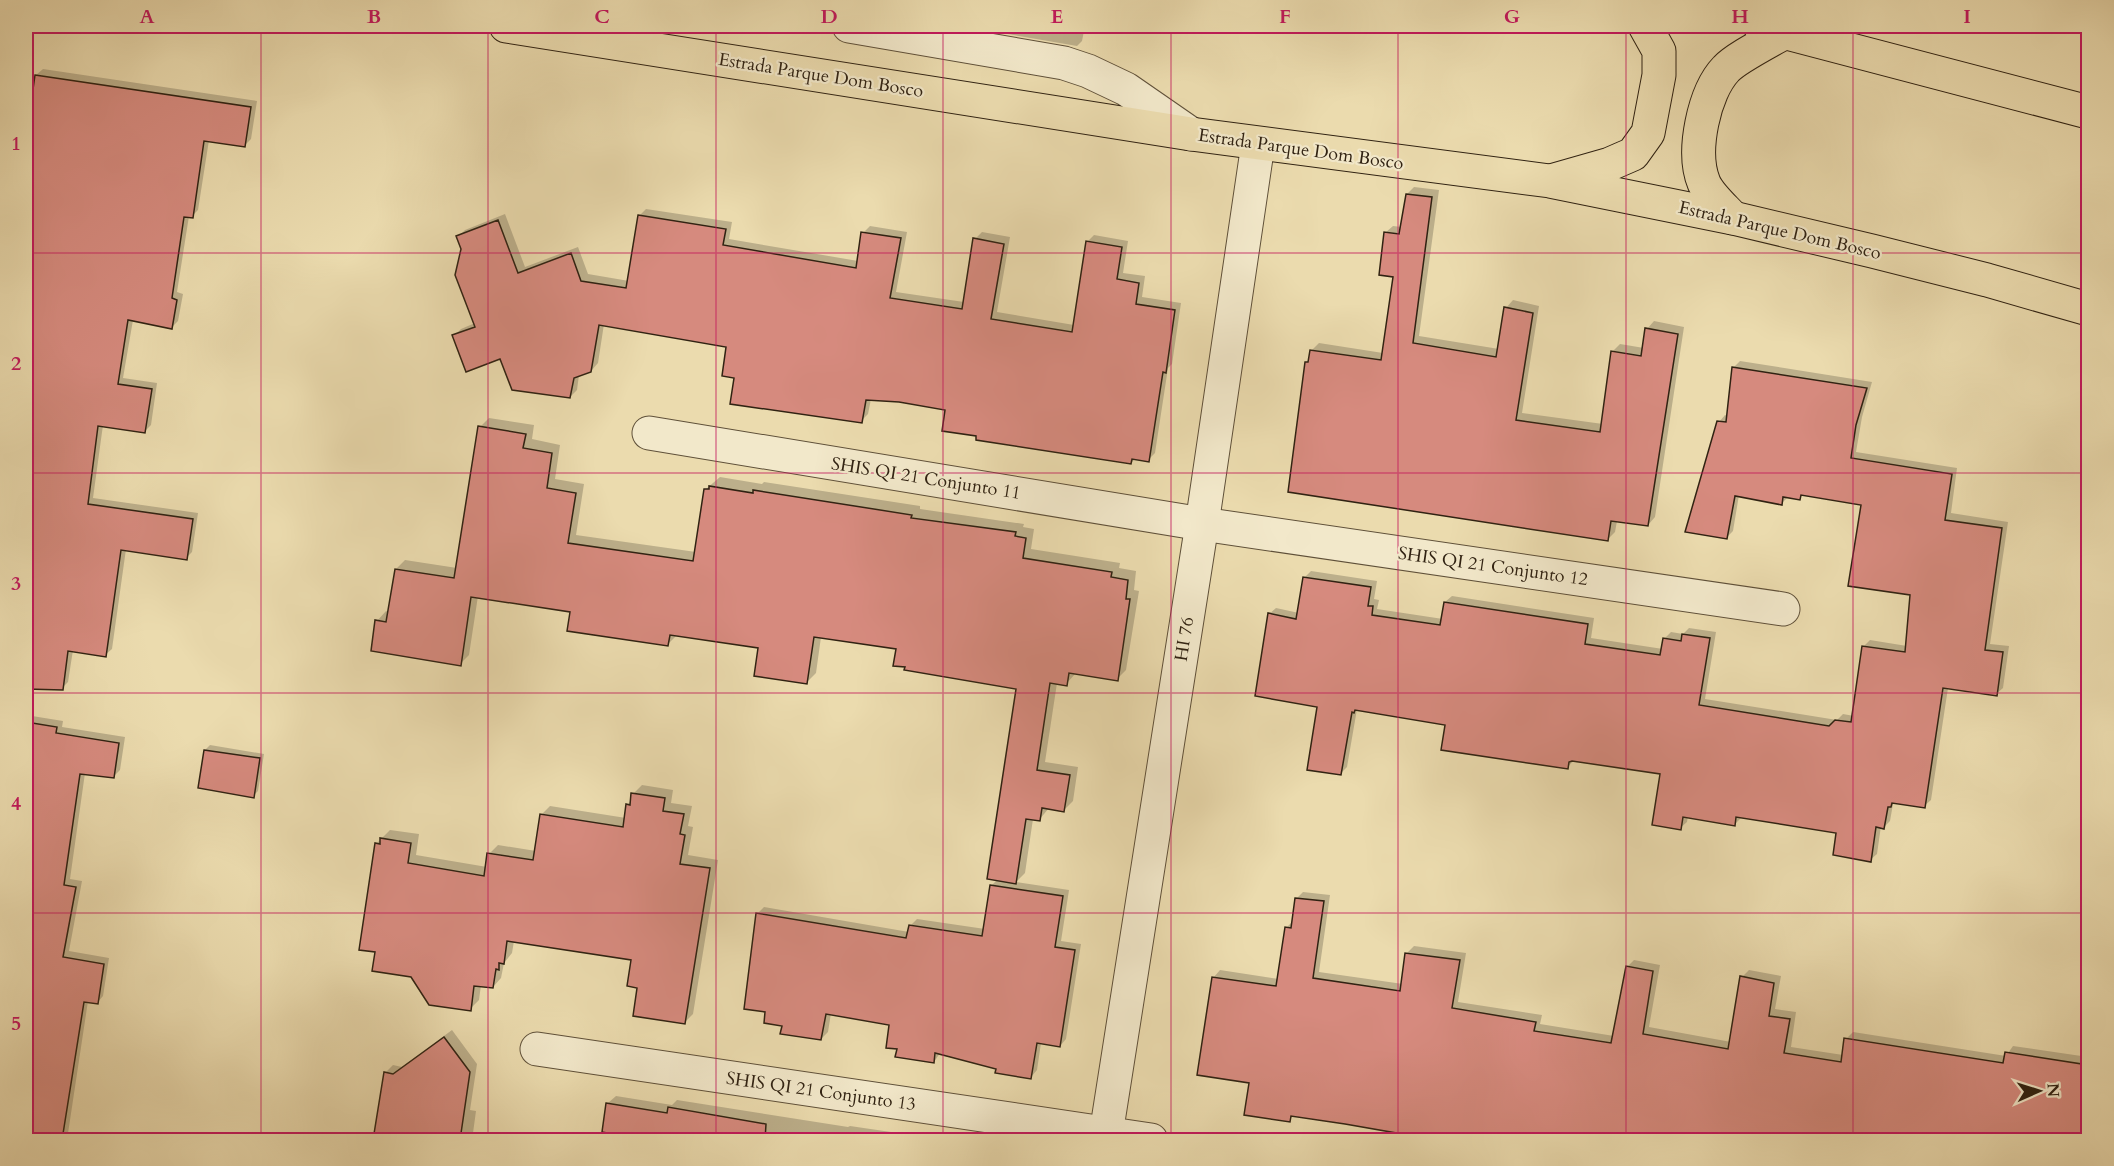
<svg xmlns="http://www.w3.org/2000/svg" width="2114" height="1166" font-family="Cardo,serif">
  <rect width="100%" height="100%" fill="#ebdbae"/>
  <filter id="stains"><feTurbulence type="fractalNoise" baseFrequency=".00333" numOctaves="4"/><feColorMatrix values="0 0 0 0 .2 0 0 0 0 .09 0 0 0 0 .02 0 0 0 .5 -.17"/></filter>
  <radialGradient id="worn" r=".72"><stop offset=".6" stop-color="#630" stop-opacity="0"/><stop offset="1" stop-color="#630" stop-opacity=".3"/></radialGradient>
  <g fill="#0003">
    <polygon points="961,26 1085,26 1082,41 1077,46"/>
    <polygon points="43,69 257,101 251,139 245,145 209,140 198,210 192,216 189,216 177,292 183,294 178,321 172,327 133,320 123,378 157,383 151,425 145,431 103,425 93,498 198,513 192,552 186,558 126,549 112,649 105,655 73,650 68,682 62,688 26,688 26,215 29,191 26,191 26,150 36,75"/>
    <polygon points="1414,187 1439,190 1419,336 1499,349 1506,308 1513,300 1539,306 1522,413 1603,424 1612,352 1620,344 1644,348 1647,329 1654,321 1684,327 1655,517 1648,525 1617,521 1615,532 1608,539 1307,362 1310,359 1311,351 1319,343 1383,353 1395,275 1385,233 1393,226 1402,227 1407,194"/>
    <polygon points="646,209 732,222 729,239 858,261 863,233 870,226 907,232 896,292 964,302 975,239 982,232 1010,237 997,312 1074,325 1087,242 1094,235 1128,241 1123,273 1145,276 1142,297 1181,303 1172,364 1168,368 1155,453 1148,460 1136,458 1131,463 978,435 947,408 899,400 871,399 868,414 861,421 736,377 728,346 604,324 598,363 591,371 579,375 577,390 570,397 501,357 454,336 461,329 475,323 463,249 458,237 465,230 505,214 525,267 578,247 588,274 629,281 639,216"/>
    <polygon points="1740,361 1872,382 1862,417 1856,452 1957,468 1951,513 2008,522 1990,644 2009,646 2003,688 1996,694 1948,688 1931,800 1924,806 1894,802 1893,804 1890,821 1884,827 1881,826 1877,854 1870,860 1838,831 1741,818 1735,824 1688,816 1687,822 1680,828 1662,773 1574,760 1567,768 1446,724 1357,709 1347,767 1341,773 1319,705 1269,614 1276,608 1299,613 1304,578 1311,571 1377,581 1374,599 1379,600 1377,609 1443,619 1445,602 1452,596 1594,618 1591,638 1663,649 1664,639 1671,632 1683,634 1689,628 1716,632 1705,699 1837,720 1843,714 1854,716 1864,646 1870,640 1907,646 1912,594 1862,504 1803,494 1799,498 1789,496 1782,503 1739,495 1733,531 1727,537 1719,422 1725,415 1728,416 1734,367"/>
    <polygon points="489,418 534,425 532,439 560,445 555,479 584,484 576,535 696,552 706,489 720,477 762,484 764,482 920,506 920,509 1024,524 1023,527 1034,529 1031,549 1120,563 1119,568 1136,571 1134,590 1139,591 1126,670 1117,679 1076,673 1066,684 1057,683 1045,762 1078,767 1073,801 1064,810 1049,808 1039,820 1033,819 1025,873 1016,882 1069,890 1061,941 1081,944 1066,1039 1060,1046 1041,1043 1037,1070 1031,1077 940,1053 934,1062 898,1048 890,1024 831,1013 828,1032 821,1039 784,1025 767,1011 757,914 764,907 909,932 910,926 917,919 985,929 992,885 998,879 1018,688 898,648 821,637 816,673 807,682 760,647 677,635 668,644 571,611 478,596 469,655 460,664 377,621 386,611 389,612 396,569 405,560 457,568 480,427"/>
    <polygon points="26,715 63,721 62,727 125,737 120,770 113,777 85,773 70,879 82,881 69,951 109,958 103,996 97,1003 88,1001 67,1140 26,1140"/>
    <polygon points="210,745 264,754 258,791 253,796 205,750"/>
    <polygon points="642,785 673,790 671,803 692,806 688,826 693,827 688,855 718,860 693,1014 684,1023 639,986 632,959 514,941 512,953 504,963 501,978 493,987 481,985 479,1000 470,1009 412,975 377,951 377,843 390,830 419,834 416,855 487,867 489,854 498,845 536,851 541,815 550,806 626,818 627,805 632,800 633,794"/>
    <polygon points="1303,892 1330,895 1319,972 1403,984 1407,953 1414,946 1466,953 1458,1002 1542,1015 1540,1024 1614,1036 1627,967 1634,960 1660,965 1649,1027 1731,1042 1742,977 1749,970 1781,976 1775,1009 1796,1012 1791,1047 1843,1055 1846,1039 1853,1032 2006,1056 2013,1046 2088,1057 2088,1140 1434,1140 1421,1138 1421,1135 1294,1115 1289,1120 1251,1081 1214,977 1220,970 1279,979 1286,928 1293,921 1296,899"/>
    <polygon points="452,1030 477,1064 470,1110 476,1111 473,1133 517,1140 375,1140 385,1073 393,1065 402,1067"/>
    <polygon points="616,1096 672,1105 677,1100 848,1127 850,1126 891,1132 890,1140 603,1140 608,1103"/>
  </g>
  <g fill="#d68a7e" stroke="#302212" stroke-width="1.5">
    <polygon points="35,75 251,107 245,147 204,141 193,218 184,217 172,298 177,300 172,329 128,320 118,384 152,389 145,433 98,426 88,504 193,519 187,560 121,550 106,657 68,651 63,690 26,689 26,140"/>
    <polygon points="1406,194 1432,197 1413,343 1496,357 1504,307 1533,313 1516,420 1600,432 1611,351 1641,356 1645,328 1678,334 1648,526 1611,521 1608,541 1288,492 1305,362 1308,362 1310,350 1381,360 1393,277 1379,275 1384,232 1399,234"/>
    <polygon points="638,215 726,229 723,245 856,268 861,232 901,238 890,298 962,309 973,238 1004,244 991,319 1072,332 1086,241 1122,247 1117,279 1139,283 1136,304 1175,310 1166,373 1163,372 1149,462 1132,459 1131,464 976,440 976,436 942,431 945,410 899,402 866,400 862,423 730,404 734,378 722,376 726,347 599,325 591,372 574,378 570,398 512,390 500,359 466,372 452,335 475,327 455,275 461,249 456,236 498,220 518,273 571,253 581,281 626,288"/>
    <polygon points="1732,367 1867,388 1856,425 1851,458 1952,474 1945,520 2002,528 1985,650 2003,652 1997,696 1943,688 1925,808 1892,803 1891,807 1888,807 1884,829 1876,827 1871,862 1833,855 1836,833 1736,817 1735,826 1683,817 1681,830 1652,825 1660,774 1572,761 1569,762 1568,769 1441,750 1445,725 1355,710 1354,713 1352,712 1341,775 1307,770 1317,707 1255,696 1268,613 1296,619 1303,577 1371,587 1368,606 1373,606 1372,615 1440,625 1444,602 1588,624 1585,644 1660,655 1663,638 1681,641 1682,634 1710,638 1699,705 1829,726 1835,720 1851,722 1862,646 1905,652 1910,595 1848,586 1861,505 1801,495 1800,500 1783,497 1782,505 1735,496 1727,539 1685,532 1717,421 1726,422"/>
    <polygon points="478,426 526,434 523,448 552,453 547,488 576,493 568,543 693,561 704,489 709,489 709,486 753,493 753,490 912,515 911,518 1016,532 1015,536 1026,538 1023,558 1112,572 1111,577 1128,580 1126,599 1130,599 1118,681 1069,673 1067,686 1050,683 1037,770 1070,775 1064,812 1042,808 1040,821 1026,819 1016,884 987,879 1016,689 904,670 905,667 893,666 896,649 814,637 807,684 754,676 758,648 670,635 668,646 567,631 570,612 471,597 461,666 371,651 375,620 386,622 395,569 454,578"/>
    <polygon points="26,722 57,727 56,733 119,743 114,778 80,774 64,885 76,887 63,957 104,964 98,1004 84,1002 62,1140 26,1140"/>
    <polygon points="204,750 260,758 254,798 198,788"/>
    <polygon points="631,793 665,798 663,811 684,814 680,834 685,835 680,864 710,868 685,1024 633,1016 637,988 627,986 631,960 507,941 504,964 499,963 499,970 496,969 493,988 474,986 471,1011 429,1005 411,977 372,971 375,952 359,950 375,843 380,844 380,838 411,843 408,863 484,876 487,853 533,860 540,814 623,827 626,804 630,805"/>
    <polygon points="990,885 1063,896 1055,947 1075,950 1060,1047 1037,1043 1031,1079 995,1073 996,1069 935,1053 934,1063 895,1057 897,1049 886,1048 889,1025 826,1014 821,1040 780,1034 782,1026 764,1023 765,1012 744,1009 756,913 906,938 909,925 982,936"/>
    <polygon points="1295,898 1324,901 1313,978 1400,991 1405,953 1460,960 1452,1008 1536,1022 1534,1031 1611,1043 1626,966 1653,971 1643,1034 1728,1049 1740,976 1774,983 1769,1016 1790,1019 1784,1053 1841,1062 1844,1038 2003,1063 2005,1052 2088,1065 2088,1140 1666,1140 1628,1134 1627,1140 1419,1140 1419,1137 1345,1124 1291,1116 1290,1122 1244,1115 1249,1083 1197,1075 1212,977 1276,986 1285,927 1291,928"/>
    <polygon points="444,1037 470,1072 460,1140 373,1140 384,1072 393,1074"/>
    <polygon points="606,1103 667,1113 668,1107 766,1124 765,1140 612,1140 613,1134 602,1132"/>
  </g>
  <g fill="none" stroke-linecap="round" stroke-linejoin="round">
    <defs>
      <g id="minor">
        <polyline points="849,26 1064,63 1088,71 1126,89 1191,134"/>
        <polyline points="649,433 1202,524 1783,609"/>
        <polyline points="537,1049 1151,1140"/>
        <polyline points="1106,1134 1202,524 1258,144"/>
      </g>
      <g id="major">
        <polyline points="506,26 1191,134 1550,181 1733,218 1872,251 1987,280 2088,309"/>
        <polyline points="1760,26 2088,112"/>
        <polyline points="1554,180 1610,164 1633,154 1648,133 1659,75 1659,51 1645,26"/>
        <path d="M1733 218C1724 208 1709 195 1704 183 1691 152 1704 92 1726 69 1736 58 1770 41 1785 32"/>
      </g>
    </defs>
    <use href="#minor" stroke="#5f5039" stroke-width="35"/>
    <use href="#major" stroke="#302212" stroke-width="35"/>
    <use href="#minor" stroke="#f2e8ca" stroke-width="33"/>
    <use href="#major" stroke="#ebdbae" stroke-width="33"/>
  </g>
  <path fill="none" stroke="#c2185b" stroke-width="1.5" stroke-opacity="0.55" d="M261 26V1140M488 26V1140M716 26V1140M943 26V1140M1171 26V1140M1398 26V1140M1626 26V1140M1853 26V1140M26 253H2088M26 473H2088M26 693H2088M26 913H2088"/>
  <g text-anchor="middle" stroke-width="4.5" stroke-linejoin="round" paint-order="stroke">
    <g font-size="18" fill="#302212" stroke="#f2e8ca">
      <text transform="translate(821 75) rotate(9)" y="6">Estrada Parque Dom Bosco</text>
      <text transform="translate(1301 149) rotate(8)" y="6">Estrada Parque Dom Bosco</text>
      <text transform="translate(1780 230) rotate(13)" y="6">Estrada Parque Dom Bosco</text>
      <text transform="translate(926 478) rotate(9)" y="6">SHIS QI 21 Conjunto 11</text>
      <text transform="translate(1493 566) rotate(8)" y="6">SHIS QI 21 Conjunto 12</text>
      <text transform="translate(1184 639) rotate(-81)" y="6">HI 76</text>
      <text transform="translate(821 1091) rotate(8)" y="6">SHIS QI 21 Conjunto 13</text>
    </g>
  </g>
  <rect width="2114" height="1166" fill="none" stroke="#ebdbae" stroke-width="66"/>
  <g transform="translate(2039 1091) rotate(87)" stroke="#f2e8ca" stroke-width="4.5" paint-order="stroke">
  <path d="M0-4.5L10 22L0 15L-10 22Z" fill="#302212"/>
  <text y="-9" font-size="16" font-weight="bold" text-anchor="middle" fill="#302212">N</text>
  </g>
  <rect x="33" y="33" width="2048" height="1100" fill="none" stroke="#c2185b" stroke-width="2"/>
  <g font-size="20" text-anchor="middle" font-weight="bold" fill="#c2185b">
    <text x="147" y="23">A</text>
    <text x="374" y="23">B</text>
    <text x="602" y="23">C</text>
    <text x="829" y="23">D</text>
    <text x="1057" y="23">E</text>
    <text x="1285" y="23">F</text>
    <text x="1512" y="23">G</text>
    <text x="1740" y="23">H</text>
    <text x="1967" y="23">I</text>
    <text x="16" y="150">1</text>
    <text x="16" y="370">2</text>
    <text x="16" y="590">3</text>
    <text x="16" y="810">4</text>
    <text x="16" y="1030">5</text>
  </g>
  <rect width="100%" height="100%" filter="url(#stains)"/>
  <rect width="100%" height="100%" fill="url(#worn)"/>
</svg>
